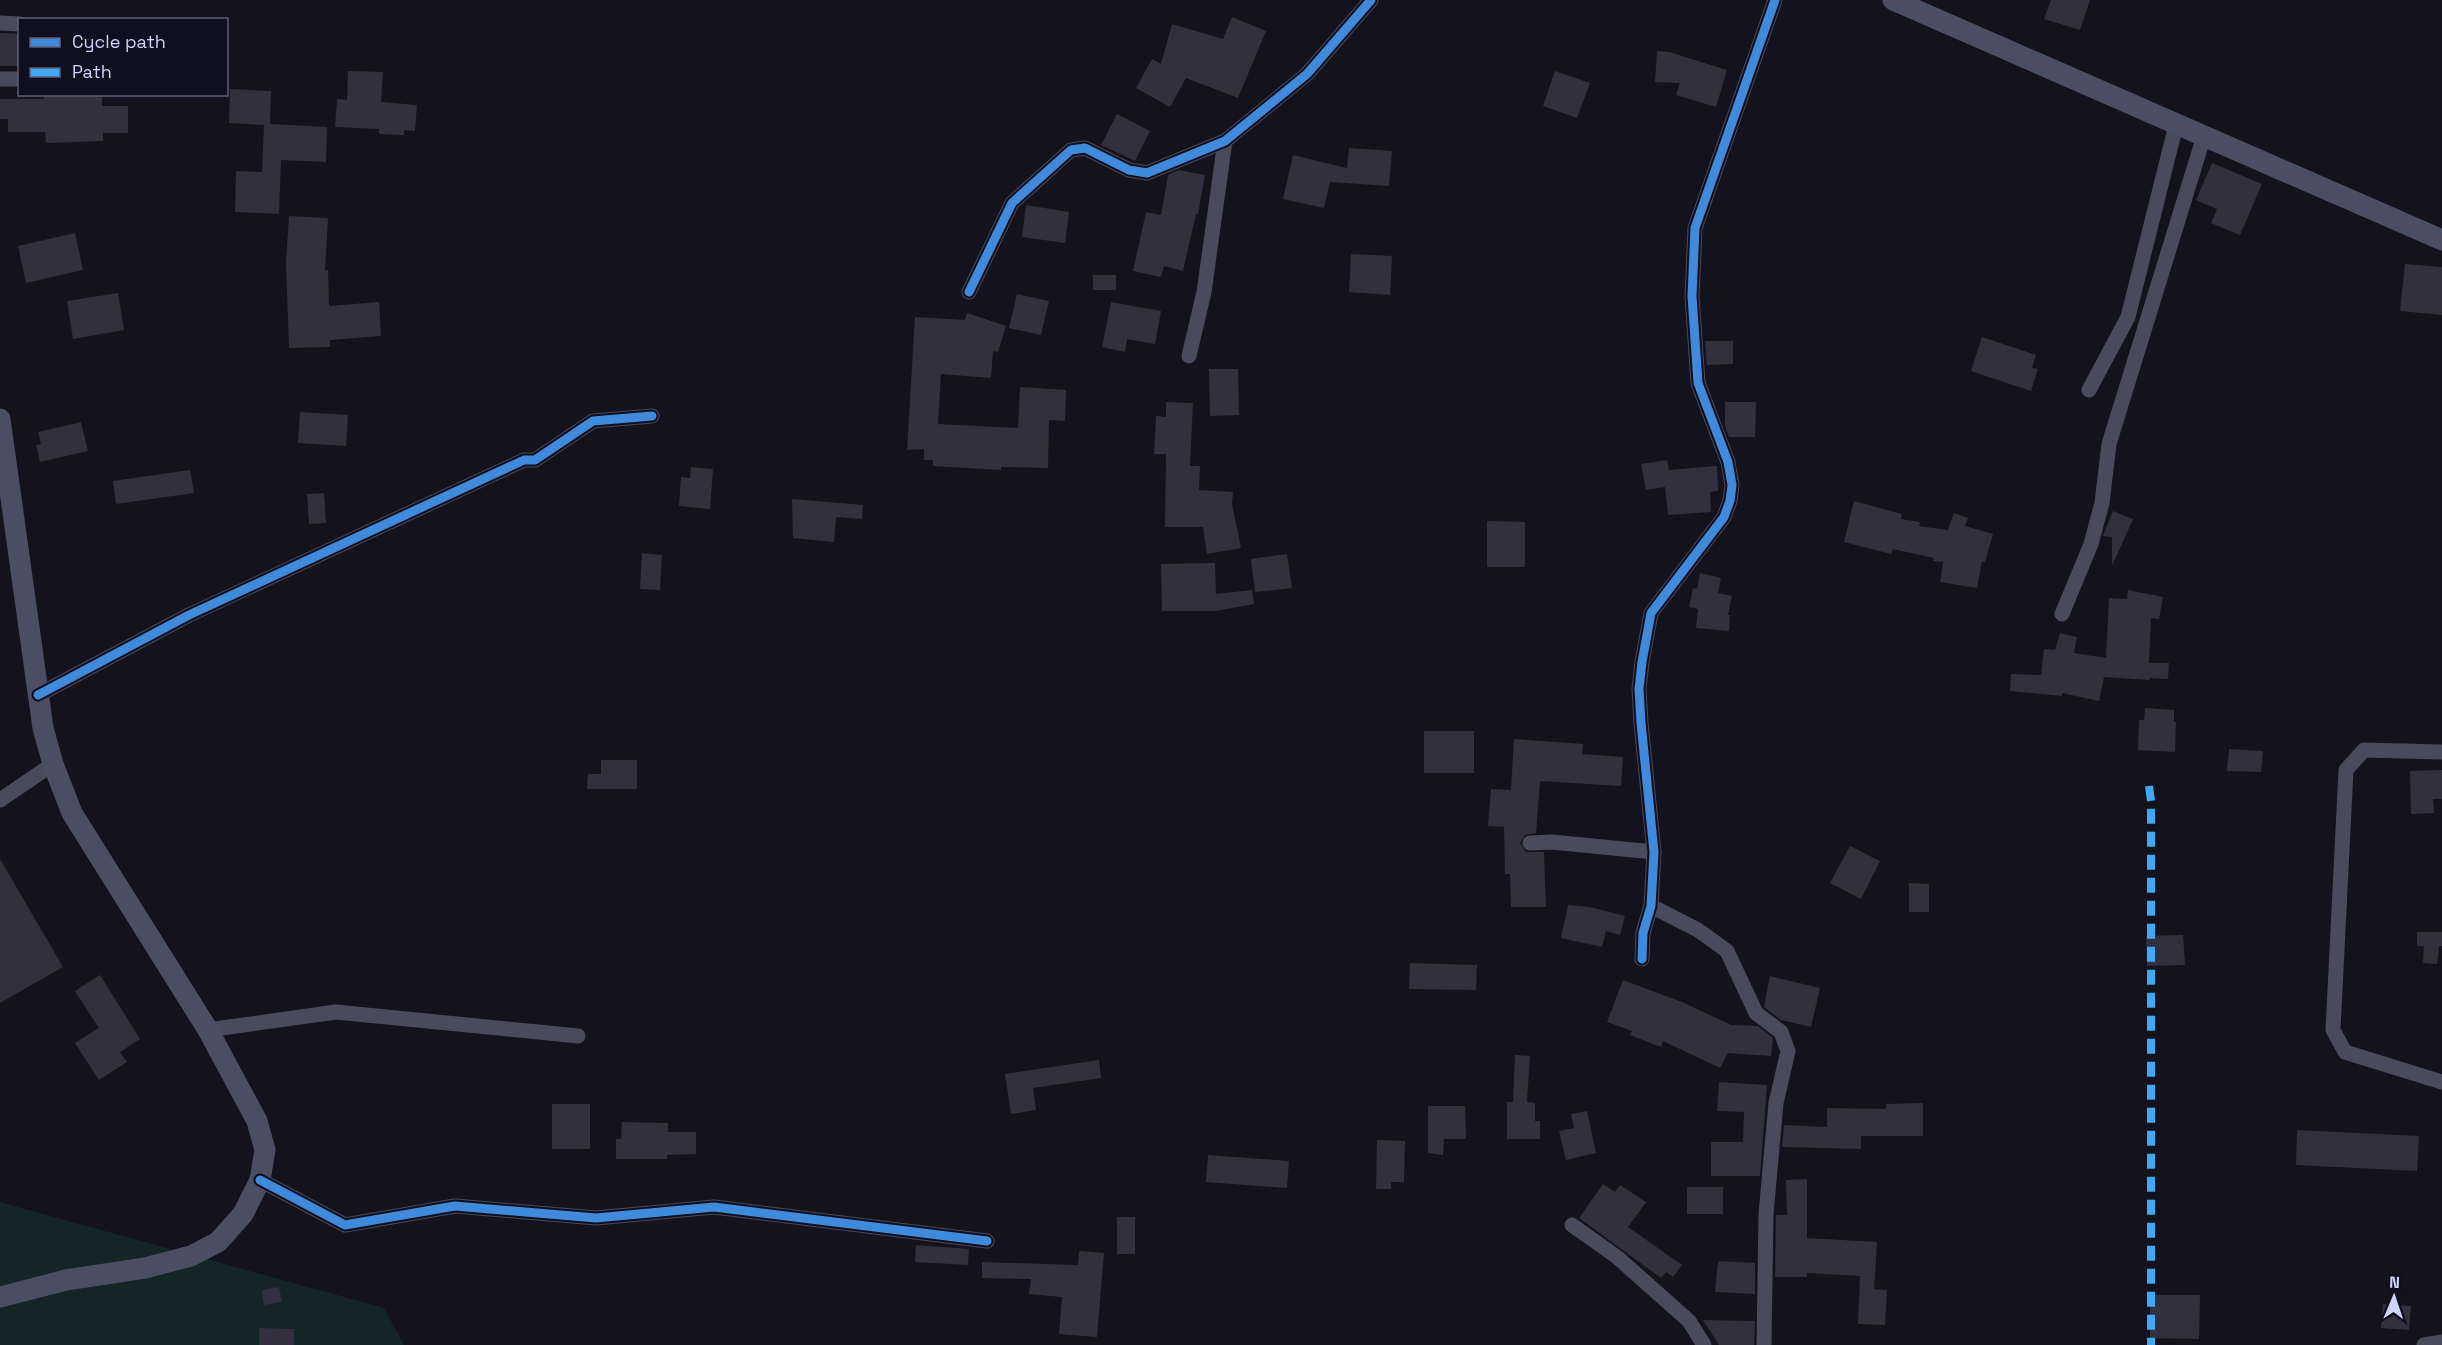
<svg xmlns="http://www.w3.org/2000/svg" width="2442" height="1345" font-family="'Space Grotesk',sans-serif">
  <rect width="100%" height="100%" fill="#14121c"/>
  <polygon fill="#132524" points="0,1202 384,1308 404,1345 0,1345"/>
  <g fill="#32303e">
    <polygon points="2051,0 2090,0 2080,30 2044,19"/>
    <polygon points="1232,17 1266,31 1238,98 1186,78 1170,107 1136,88 1152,59 1161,64 1172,24 1223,39"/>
    <polygon points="0,33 20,34 20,66 0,66"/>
    <polygon points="1657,51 1669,52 1727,70 1716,107 1676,95 1680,83 1655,82"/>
    <polygon points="348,71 383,72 381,102 417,105 415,131 404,130 404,135 379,134 379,129 335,127 337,99 347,100"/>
    <polygon points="1555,71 1590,83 1577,118 1543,106"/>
    <polygon points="230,89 271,91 270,124 327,127 326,162 281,160 279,214 235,212 236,171 262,172 264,125 229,123"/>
    <polygon points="44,94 102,96 102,106 128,106 128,133 103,133 103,141 46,143 45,132 8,132 8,119 0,119 0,99 44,99"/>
    <polygon points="1117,114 1150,131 1135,161 1101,145"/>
    <polygon points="1349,148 1392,151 1389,186 1330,182 1324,208 1283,199 1293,155 1347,168"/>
    <polygon points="2212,163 2262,184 2240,235 2211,223 2217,209 2196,200"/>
    <polygon points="1179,170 1205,175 1198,214 1196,214 1183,271 1164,266 1161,277 1133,271 1146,212 1161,215 1168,175"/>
    <polygon points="1026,205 1069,212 1065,243 1022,237"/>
    <polygon points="289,216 328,218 325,271 328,270 329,306 379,302 381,336 330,340 330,347 289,348 286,263"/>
    <polygon points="75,233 83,270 26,283 18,246"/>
    <polygon points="1351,254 1392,256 1390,295 1349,292"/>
    <polygon points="2405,264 2442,267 2442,315 2400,311"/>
    <rect x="1093" y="275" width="23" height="15"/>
    <polygon points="118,293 124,330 73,339 67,301"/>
    <polygon points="1017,294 1049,301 1041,335 1009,328"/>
    <polygon points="1111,302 1161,311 1155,344 1127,339 1125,352 1102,347"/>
    <polygon points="967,313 1006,326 998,352 993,351 991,378 941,374 938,424 1018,428 1020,387 1066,390 1065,421 1049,420 1048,468 1001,467 1001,470 933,466 933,460 924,460 924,449 907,450 915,317 965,320"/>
    <polygon points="1982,337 2036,355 2032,368 2038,369 2031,391 1971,371"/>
    <polygon points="1705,341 1733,341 1733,364 1707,365"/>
    <polygon points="1209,369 1238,369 1239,415 1210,416"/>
    <polygon points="1166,402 1193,403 1190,466 1200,466 1199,490 1233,492 1232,504 1241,548 1207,554 1203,527 1165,527 1166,454 1154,454 1156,416 1166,417"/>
    <polygon points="1725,402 1756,402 1755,437 1729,437 1725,426"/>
    <polygon points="300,412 348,415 346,446 298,443"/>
    <polygon points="81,422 88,451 40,462 36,445 41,444 38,432"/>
    <polygon points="1667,460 1669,470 1717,466 1718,491 1710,492 1711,512 1668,515 1665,487 1646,490 1641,464"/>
    <polygon points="691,467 713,469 710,509 679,506 681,477 690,478"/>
    <polygon points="190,470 194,493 116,504 113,481"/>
    <polygon points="324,493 326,523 309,524 307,494"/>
    <polygon points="792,499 863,505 862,519 836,517 834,542 793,538"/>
    <polygon points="1854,501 1902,514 1901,519 1920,522 1919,526 1948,530 1954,513 1968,518 1965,526 1993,534 1985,562 1982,561 1977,588 1940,582 1943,562 1933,561 1934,558 1893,549 1891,554 1844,542"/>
    <polygon points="2113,511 2133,519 2112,566 2112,537 2103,536"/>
    <polygon points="1487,521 1525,522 1525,567 1487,567"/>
    <polygon points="642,553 662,555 660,590 640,589"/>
    <polygon points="1287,554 1292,588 1255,592 1251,559"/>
    <polygon points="1215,563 1216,594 1252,590 1254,604 1216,611 1162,611 1161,564"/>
    <polygon points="1700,573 1721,578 1718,593 1732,596 1728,615 1730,615 1729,631 1696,628 1698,609 1689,607 1693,588 1697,589"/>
    <polygon points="2128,590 2163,597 2159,619 2151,618 2149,663 2169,663 2168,679 2150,678 2150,680 2104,677 2099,701 2062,693 2062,696 2010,691 2011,674 2041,675 2044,649 2055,650 2060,633 2077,637 2074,653 2106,658 2109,598 2127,599"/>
    <polygon points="2145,708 2174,710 2174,722 2176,722 2175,752 2138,750 2139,720 2144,720"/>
    <rect x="1424" y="731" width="50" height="42"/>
    <polygon points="1514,739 1583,744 1582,754 1623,757 1621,786 1540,781 1536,833 1525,835 1520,843 1526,852 1544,852 1546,907 1511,907 1510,874 1505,874 1504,827 1488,826 1491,789 1511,790"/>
    <polygon points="2229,749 2263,751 2261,772 2227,771"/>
    <polygon points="601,760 637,760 637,789 587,789 588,774 601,774"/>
    <polygon points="2442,770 2442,799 2433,799 2434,813 2411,814 2410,771"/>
    <polygon points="1850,846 1880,861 1861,899 1830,883"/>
    <polygon points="0,859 63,967 0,1003"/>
    <polygon points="1909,883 1929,884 1929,912 1909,912"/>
    <polygon points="1568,905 1590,907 1625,916 1620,935 1606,931 1602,947 1561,938"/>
    <polygon points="2417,932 2442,932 2442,946 2439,946 2437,964 2423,963 2424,946 2417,946"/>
    <polygon points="2183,935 2185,965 2147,966 2146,936"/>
    <polygon points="1410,963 1477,965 1476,990 1409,989"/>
    <polygon points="100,975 140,1039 120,1052 127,1062 99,1080 75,1043 99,1028 75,991"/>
    <polygon points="1770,976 1820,988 1811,1027 1781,1020 1764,1007"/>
    <polygon points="1623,980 1682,1002 1731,1025 1758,1026 1773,1038 1771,1056 1728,1053 1720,1068 1663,1041 1661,1047 1630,1035 1632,1031 1607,1022"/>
    <polygon points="1515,1055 1530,1056 1527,1102 1535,1103 1535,1121 1540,1121 1540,1139 1507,1139 1507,1102 1513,1102"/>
    <polygon points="1099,1060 1101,1078 1033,1088 1036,1110 1011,1114 1005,1074"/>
    <polygon points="1719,1082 1767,1085 1760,1176 1711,1176 1711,1142 1743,1142 1744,1112 1717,1111"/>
    <polygon points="1923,1103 1923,1136 1861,1136 1861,1149 1782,1147 1784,1125 1827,1127 1827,1108 1886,1109 1886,1104"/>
    <rect x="552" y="1104" width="38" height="45"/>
    <polygon points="1428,1106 1465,1106 1466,1139 1444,1139 1443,1155 1428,1153"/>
    <polygon points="1587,1111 1596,1153 1566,1160 1559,1131 1574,1128 1571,1114"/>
    <polygon points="622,1122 668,1123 668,1132 696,1132 696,1154 667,1155 667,1159 616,1159 616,1139 621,1139"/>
    <polygon points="2297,1130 2419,1136 2417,1171 2296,1165"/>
    <polygon points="1377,1140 1405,1141 1404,1182 1391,1182 1391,1189 1376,1189"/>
    <polygon points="1208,1155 1289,1161 1287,1188 1206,1182"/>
    <polygon points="1807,1179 1807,1238 1877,1242 1874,1289 1887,1290 1885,1325 1858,1324 1860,1276 1807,1273 1807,1277 1775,1277 1776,1215 1787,1215 1786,1180"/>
    <polygon points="1603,1184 1615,1192 1620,1185 1646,1202 1628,1227 1682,1265 1673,1277 1666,1272 1661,1278 1579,1218"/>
    <rect x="1687" y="1187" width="36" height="27"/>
    <rect x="1117" y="1217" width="18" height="37"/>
    <polygon points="916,1245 969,1249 968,1265 915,1262"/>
    <polygon points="1079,1251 1104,1253 1097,1337 1059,1334 1062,1297 1029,1294 1031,1279 982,1278 982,1262 1078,1265"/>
    <polygon points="1718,1261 1755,1263 1755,1294 1715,1292"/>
    <polygon points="279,1287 282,1302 264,1305 262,1290"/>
    <polygon points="2150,1295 2200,1295 2199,1339 2150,1338"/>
    <polygon points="2383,1304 2411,1306 2409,1330 2381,1328"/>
    <polygon points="1703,1320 1755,1321 1754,1345 1719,1345"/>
    <polygon points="259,1328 294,1329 294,1345 259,1345"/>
  </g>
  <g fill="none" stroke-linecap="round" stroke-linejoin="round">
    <g stroke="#494a5b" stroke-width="15">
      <polyline points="0,23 20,24"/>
      <polyline points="0,79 20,79"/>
      <polyline points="969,292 1012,203 1071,150 1085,148 1129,170 1147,173 1225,141 1307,74 1371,0"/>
      <polyline points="1189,356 1204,292 1225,141"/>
      <polyline points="2089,390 2128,317 2176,125"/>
      <polyline points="2062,614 2091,544 2102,503 2109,444 2204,136"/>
      <polyline points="38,695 189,615 524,460 535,460 593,421 652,416"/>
      <polyline points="2442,752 2364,750 2346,770 2333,1030 2345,1052 2442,1082"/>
      <polyline points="0,800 53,764"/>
      <polyline points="1530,843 1552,842 1654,852"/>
      <polyline points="1651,906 1698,930 1727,951 1756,1013 1781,1032 1788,1051 1776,1103 1766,1214 1764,1345"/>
      <polyline points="1642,959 1643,933 1651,906 1654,852 1641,723 1639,689 1642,662 1651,613 1724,517 1730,501 1732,485 1728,462 1698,383 1692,296 1695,228 1775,0"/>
      <polyline points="208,1030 336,1012 578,1036"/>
      <polyline points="260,1180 345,1225 455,1206 596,1218 714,1207 987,1241"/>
      <polyline points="1572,1225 1617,1257 1689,1321 1704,1345"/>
      <polyline points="2424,1345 2442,1342"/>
    </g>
    <g stroke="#4b4e62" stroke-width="21">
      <polyline points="1893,0 2442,240"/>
      <polyline points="0,419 43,728 53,764 72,813 208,1030 257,1121 265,1150 260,1180 243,1214 218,1242 191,1256 145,1268 66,1280 0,1297"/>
    </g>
    <polyline stroke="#3fa9f5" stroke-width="8" stroke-dasharray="15 8" stroke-linecap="butt" points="2149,786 2151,801 2151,1345"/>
    <defs>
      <g id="cycleway">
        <polyline points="969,292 1012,203 1071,150 1085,148 1129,170 1147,173 1225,141 1307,74 1371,0"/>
        <polyline points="38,695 189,615 524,460 535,460 593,421 652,416"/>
        <polyline points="1642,959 1643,933 1651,906 1654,852 1641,723 1639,689 1642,662 1651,613 1724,517 1730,501 1732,485 1728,462 1698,383 1692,296 1695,228 1775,0"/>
        <polyline points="260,1180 345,1225 455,1206 596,1218 714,1207 987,1241"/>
      </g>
    </defs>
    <use href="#cycleway" stroke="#100f1f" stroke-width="13"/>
    <use href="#cycleway" stroke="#408adc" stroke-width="9"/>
  </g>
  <rect x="18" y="18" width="210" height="78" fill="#100f1f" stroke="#5e5d77" stroke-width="1.5"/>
  <rect x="30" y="38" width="30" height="9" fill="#408adc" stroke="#5e5d77" stroke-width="1.5"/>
  <text x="72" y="48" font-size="18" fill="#d2d3fa">Cycle path</text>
  <rect x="30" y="68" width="30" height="9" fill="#3fa9f5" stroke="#5e5d77" stroke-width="1.5"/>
  <text x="72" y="78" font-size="18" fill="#d2d3fa">Path</text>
  <g transform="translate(2394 1297) rotate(2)" stroke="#100f1f" stroke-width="4.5" paint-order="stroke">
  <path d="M0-4.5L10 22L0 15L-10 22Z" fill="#d2d3fa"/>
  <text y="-9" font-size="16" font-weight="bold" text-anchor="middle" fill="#d2d3fa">N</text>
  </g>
</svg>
